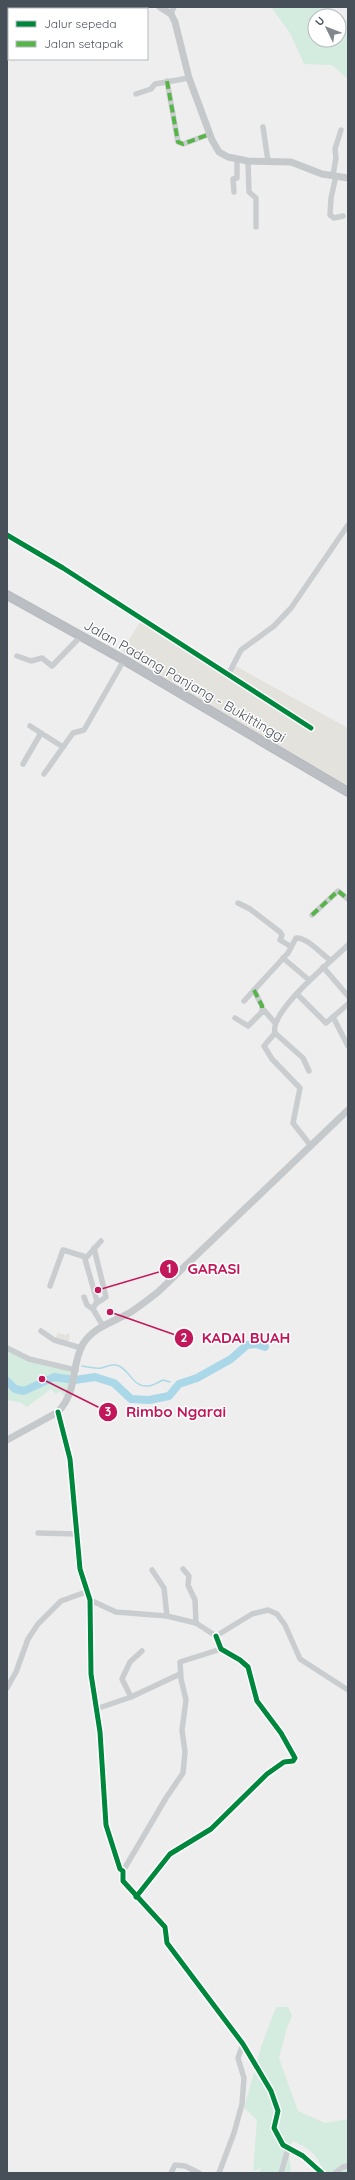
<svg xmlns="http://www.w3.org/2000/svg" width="355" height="2180" font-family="Quicksand,sans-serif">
  <rect width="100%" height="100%" fill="#efeeee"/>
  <g fill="#e4e2dc">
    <polygon points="141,620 227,672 232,664 348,728 348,788 122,652"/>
    <polygon points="58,1333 66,1335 68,1333 70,1336 68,1343 55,1339"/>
  </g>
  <g fill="#d4ecdf">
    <polygon points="271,7 330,7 337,16 315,16 315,40 339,40 339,19 342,23 348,18 348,79 332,65 304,64 290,33"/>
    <polygon points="7,1345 31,1357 72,1368 69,1402 60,1391 56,1394 51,1389 27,1407 21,1403 7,1400"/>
    <path d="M276 2007H288L292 2016 287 2028 279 2058 298 2111 325 2123 348 2119V2173H326C313 2153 316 2152 293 2141L288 2148 291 2169 290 2173H259L261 2168 253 2171 257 2120 244 2108 261 2047Z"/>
  </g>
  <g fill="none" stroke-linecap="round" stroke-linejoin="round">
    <path stroke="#abd8e8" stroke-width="1.5" d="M82 1366C88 1367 95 1369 101 1368 106 1367 111 1364 116 1365 130 1368 131 1387 148 1386 154 1386 158 1382 163 1380L170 1382"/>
    <polyline stroke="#abd8e8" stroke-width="8" points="7,1381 15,1389 24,1391 54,1377 75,1380 95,1377 114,1383 131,1399 149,1400 169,1396 179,1384 197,1378 231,1359 247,1345 256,1344 265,1347"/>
    <defs>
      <polyline id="highway" points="7,595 124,660 348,792"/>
    </defs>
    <use href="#highway" stroke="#b4b8bd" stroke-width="10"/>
    <g stroke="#cacdcf" stroke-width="5.5">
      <polyline points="171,14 174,7"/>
      <polyline points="167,81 178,142 183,144 210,134"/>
      <polyline points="136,94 151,89 155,84 189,78"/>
      <polyline points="263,127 268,161"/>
      <polyline points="248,161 249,192 256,198 256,227"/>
      <polyline points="333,175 336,158 335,149 341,130"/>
      <polyline points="336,176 331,198 330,215 334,218 343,216"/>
      <polyline points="234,192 233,179 237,178 237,159"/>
      <polyline points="7,535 63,568 311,728"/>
      <polyline points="17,656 31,661 42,658 52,666 81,636"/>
      <polyline points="228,675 241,650 274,626 291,608 348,525"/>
      <polyline points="30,726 63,747"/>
      <polyline points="23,764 41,733"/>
      <polyline points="44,774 73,733 84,730 124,660"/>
      <polyline points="238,903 250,909 280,932 282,935 280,940 290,946"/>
      <polyline points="312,915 338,891 348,899"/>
      <polyline points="283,958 309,980"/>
      <polyline points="323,967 348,996"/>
      <polyline points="254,990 262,1006 262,1011"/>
      <polyline points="297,994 326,1023 348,1004"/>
      <path d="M244 1001 288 953 296 938C307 937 321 954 330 960"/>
      <polyline points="333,1017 348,1046"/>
      <polyline points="235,1018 248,1026 264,1010 275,1023"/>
      <polyline points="275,1033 303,1058 309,1071"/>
      <path d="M311 1146 293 1123 300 1088 272 1059 264 1046 275 1033C269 1011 333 960 348 945"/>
      <polyline points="101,1241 85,1259 97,1301 93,1309 103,1326"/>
      <polyline points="94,1248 106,1297 97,1303"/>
      <polyline points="50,1286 63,1250 86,1257"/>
      <polyline points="84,1297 87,1305 93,1309"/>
      <polyline points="41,1331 54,1340 81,1348"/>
      <polyline points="7,1348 29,1359 76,1370"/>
      <polyline points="58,1412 70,1459 80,1569 90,1600 91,1674 100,1732 106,1825 120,1869 123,1871 123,1881 165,1927 167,1943 243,2044 271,2091 278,2111 274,2128 283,2145 303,2156 322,2173"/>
      <polyline points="38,1533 78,1534"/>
      <polyline points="183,1569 189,1576 188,1585 195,1600 196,1623"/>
      <polyline points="152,1570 164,1588 167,1616"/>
      <polyline points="90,1600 116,1612 167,1616 196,1623 216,1636 252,1614 268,1610 277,1614 285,1625 300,1659 348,1690"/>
      <polyline points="7,1688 16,1672 28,1639 38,1624 61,1601 86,1592"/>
      <polyline points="131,1697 122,1679 130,1662 142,1651"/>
      <polyline points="96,1709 131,1697 180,1674"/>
      <polyline points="123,1871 166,1798 183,1773 185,1752 182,1730 186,1700 181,1679 180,1662 221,1649"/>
      <polyline points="136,1897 170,1854 211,1829 267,1774 284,1762 293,1761 295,1758 281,1733 257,1701 248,1667 240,1660 221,1649 216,1636"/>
      <polyline points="171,2173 175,2165 185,2166 199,2173"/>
      <polyline points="219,2173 234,2133 242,2104 244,2078 238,2058 243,2044"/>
      <polyline points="281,2173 288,2149"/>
      <polyline points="335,2173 343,2167 348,2166"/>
    </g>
    <g stroke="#c5c9cc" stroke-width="7">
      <polyline points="160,7 171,14 175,22 189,78 212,140 219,152 228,157 248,161 291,162 322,174 348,178"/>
      <path d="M7 1440 58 1412C79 1389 70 1367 83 1344 93 1327 114 1322 131 1312 140 1306 149 1299 158 1292L348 1110"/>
    </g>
    <use href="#highway" stroke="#bbbfc4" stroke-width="8"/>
    <g stroke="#57b448" stroke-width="4" stroke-dasharray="8 4" stroke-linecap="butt">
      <polyline points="167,81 178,142 183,144 210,134"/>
      <polyline points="312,915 338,891 348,899"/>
      <polyline points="254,990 262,1006 262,1011"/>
    </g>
    <defs>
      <g id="cycleway">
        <polyline points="7,535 63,568 311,728"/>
        <polyline points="58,1412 70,1459 80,1569 90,1600 91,1674 100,1732 106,1825 120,1869 123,1871 123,1881 165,1927 167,1943 243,2044 271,2091 278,2111 274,2128 283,2145 303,2156 322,2173"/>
        <polyline points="136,1897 170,1854 211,1829 267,1774 284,1762 293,1761 295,1758 281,1733 257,1701 248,1667 240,1660 221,1649 216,1636"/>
      </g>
    </defs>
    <use href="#cycleway" stroke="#fff" stroke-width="8"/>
    <use href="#cycleway" stroke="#00873e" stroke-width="5"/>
  </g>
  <g text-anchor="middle" stroke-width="3" stroke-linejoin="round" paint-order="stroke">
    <g font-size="14" fill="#474f59" stroke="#fff">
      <text transform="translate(185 681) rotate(30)" y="5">Jalan Padang Panjang - Bukittinggi</text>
    </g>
  </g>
  <path fill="none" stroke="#c2185b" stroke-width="1.5" d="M98 1290L169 1269M110 1312L184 1338M42 1379L108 1412"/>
  <g fill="#c2185b" stroke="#fff" stroke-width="1.5">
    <circle cx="98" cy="1290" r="4"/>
    <circle cx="110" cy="1312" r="4"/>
    <circle cx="42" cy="1379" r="4"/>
    <circle cx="169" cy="1269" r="10"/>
    <circle cx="184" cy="1338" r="10"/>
    <circle cx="108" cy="1412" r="10"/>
  </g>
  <g font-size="12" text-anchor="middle" font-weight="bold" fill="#fff">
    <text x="169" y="1273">1</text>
    <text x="184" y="1342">2</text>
    <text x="108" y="1416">3</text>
  </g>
  <g font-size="15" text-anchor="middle" font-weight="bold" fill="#c2185b" stroke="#fff" stroke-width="3" stroke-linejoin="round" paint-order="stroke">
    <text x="214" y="1274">GARASI</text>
    <text x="246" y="1343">KADAI BUAH</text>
    <text x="176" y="1417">Rimbo Ngarai</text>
  </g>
  <rect width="355" height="2180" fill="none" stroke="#474f59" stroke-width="16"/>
  <rect x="8" y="8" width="140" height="52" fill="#ffffff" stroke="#b5b9bd"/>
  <rect x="16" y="21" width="20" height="6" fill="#00873e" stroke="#b5b9bd"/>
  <text x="44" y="28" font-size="12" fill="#474f59">Jalur sepeda</text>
  <rect x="16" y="41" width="20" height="6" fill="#57b448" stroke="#b5b9bd"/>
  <text x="44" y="48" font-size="12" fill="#474f59">Jalan setapak</text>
  <g transform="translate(327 28) rotate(313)"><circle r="19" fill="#ffffff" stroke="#b5b9bd"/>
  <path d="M0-3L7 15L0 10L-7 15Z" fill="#82878d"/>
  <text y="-6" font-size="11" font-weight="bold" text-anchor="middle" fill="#474f59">U</text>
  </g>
</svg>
